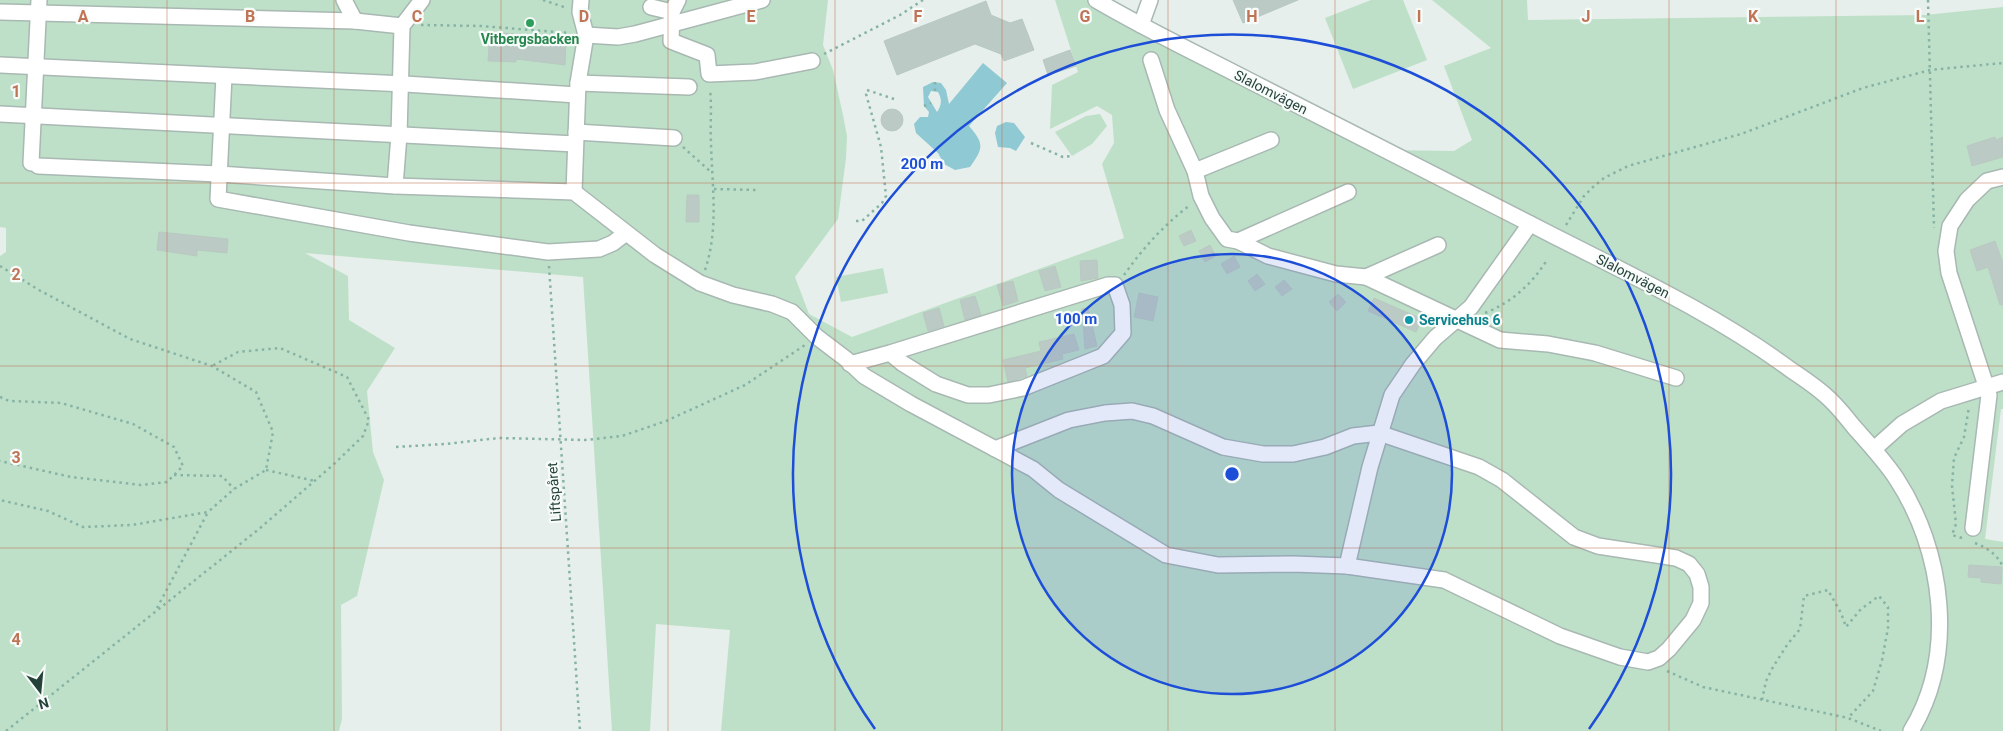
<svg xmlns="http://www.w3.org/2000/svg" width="2003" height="731" font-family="Roboto,sans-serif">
  <rect width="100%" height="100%" fill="#e6efeb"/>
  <g fill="#bfe0c8">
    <polygon points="0,0 828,0 823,45 833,70 843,115 847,136 846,158 838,219 795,277 809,314 852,337 1124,238 1102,164 1114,143 1112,115 1097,106 1050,129 1052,85 1078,72 1055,0 1096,0 1383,150 1454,151 1472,140 1444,66 1491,48 1432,0 1527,0 1528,20 1925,15 2003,7 2003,409 2001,409 1985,539 2003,542 2003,731 721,731 730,630 656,624 650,731 612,731 583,277 305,253 348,276 349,320 395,348 367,391 373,452 384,480 357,596 341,605 342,719 339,731 0,731 0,256 6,252 6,228 0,227"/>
    <polygon points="1371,0 1403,0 1427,60 1353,89 1325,18"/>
    <polygon points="1100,114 1107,126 1092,144 1072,156 1055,132 1086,116"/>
    <polygon points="883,268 888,293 841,302 836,277"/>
  </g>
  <g fill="#8ec9d4" fill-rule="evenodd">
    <path d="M983 63 1007 83 969 126C985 144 983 149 970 167L955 170 944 164 938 153 916 133 914 124 920 117H928L929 112 924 106 923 87 933 82 941 83 946 90 949 104ZM931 91 938 92C942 99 942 105 937 112L928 97Z"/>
    <polygon points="1006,122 1014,123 1025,137 1016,151 1010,148 998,147 995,133 997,126"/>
  </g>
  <g fill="#bbcac4" stroke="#b8c9c2">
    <polygon points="1233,0 1298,0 1243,23"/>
    <polygon points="986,1 991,15 1010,23 1022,19 1034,50 1004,61 1001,54 975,44 897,75 884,41"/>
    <polygon points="490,32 566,38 565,65 516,59 516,62 488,61"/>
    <polygon points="1070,50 1076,66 1048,75 1043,60"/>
    <circle cx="892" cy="120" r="11"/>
    <polygon points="1995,137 1996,140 2003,137 2003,157 1972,166 1967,146"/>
    <polygon points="687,195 699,195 699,222 686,222"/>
    <polygon points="1191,230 1196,241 1184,246 1179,236"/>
    <polygon points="159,232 228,239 227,253 197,250 197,256 157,250"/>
    <polygon points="1995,241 2003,263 2003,305 2000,305 1988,267 1977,271 1970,250"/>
    <polygon points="1210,245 1216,256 1205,262 1199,251"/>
    <polygon points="1234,256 1240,267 1227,274 1221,264"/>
    <polygon points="1097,260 1098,278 1081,281 1080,261"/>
    <polygon points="1055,266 1061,287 1045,291 1039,271"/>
    <polygon points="1257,274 1265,284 1255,291 1248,281"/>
    <polygon points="1284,280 1292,289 1282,296 1275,287"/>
    <polygon points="1013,281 1018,301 1003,306 997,285"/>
    <polygon points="1139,293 1158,297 1153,321 1134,317"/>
    <polygon points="1338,294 1346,302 1337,311 1329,302"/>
    <polygon points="975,296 981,315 965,320 960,300"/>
    <polygon points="1374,298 1422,319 1416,332 1368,311"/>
    <polygon points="939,308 944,326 928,331 923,313"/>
    <polygon points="1088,308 1097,346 1085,349 1082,309"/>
    <polygon points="1074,334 1079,350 1062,354 1063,359 1025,368 1027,376 1008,382 1003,360 1041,351 1039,342"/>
    <polygon points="1969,565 2002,567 2001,584 1981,582 1981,578 1968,577"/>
  </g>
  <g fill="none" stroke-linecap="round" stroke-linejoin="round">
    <defs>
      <g id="minor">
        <polyline points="344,0 355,21"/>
        <polyline points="678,0 672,12 671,41 707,55 709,74 755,72 812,61"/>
        <path d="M1096 0C1147 30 1200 55 1252 82 1352 134 1453 185 1554 236 1635 277 1718 316 1791 370 1803 378 1815 386 1825 395 1836 404 1845 416 1854 427 1868 443 1884 460 1896 478 1944 551 1957 655 1911 731"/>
        <polyline points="651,7 672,12"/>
        <polyline points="0,12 355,21 402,26"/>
        <polyline points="1141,25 1150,0"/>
        <polyline points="586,35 618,37 635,34 762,0"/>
        <polyline points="1151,60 1167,110 1195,171 1201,196 1212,218 1227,239 1238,241 1268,256 1336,274 1366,277 1500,340 1548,344 1595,353 1676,378"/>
        <polyline points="0,65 405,84 577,95"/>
        <polyline points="224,76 218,199 409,233 548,252 599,249 613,243 626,233"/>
        <polyline points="578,83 689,87"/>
        <polyline points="0,114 575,144"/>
        <polyline points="576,132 674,138"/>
        <polyline points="31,163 39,0"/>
        <polyline points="38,166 219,174 395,186 574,192 655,255 700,283 733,295 772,304 792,312 817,337 846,359 864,376 911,404 1033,469 1059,490 1166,555 1218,565 1293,564 1347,566 1370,467 1392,395 1413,364 1435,338 1471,307 1530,224"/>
        <polyline points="1195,171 1271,140"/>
        <polyline points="395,186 399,135 402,26 422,0"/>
        <polyline points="574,192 578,83 586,35 580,12 581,0"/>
        <polyline points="1238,241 1348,192"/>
        <polyline points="1366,277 1438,245"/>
        <polyline points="850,364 890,353 902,363 936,384 968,395 989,395 1023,388 1103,356 1123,333 1122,305 1115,285 1108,285 890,353"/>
        <polyline points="995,449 1069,420 1105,413 1132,411 1153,416 1223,447 1263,454 1293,454 1325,447 1353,436 1379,433 1479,467 1502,480 1574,537 1598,546 1676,558 1689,564 1697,574 1701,587 1701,603 1693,620 1669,649 1659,658 1648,662 1620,657 1560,636 1444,580 1347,566"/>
        <polyline points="1874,449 1902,424 1941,401 2003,382"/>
        <polyline points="1973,528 1989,395 1949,273 1946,251 1950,226 1967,200 1987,181 2003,177"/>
      </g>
    </defs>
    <use href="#minor" stroke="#a8b8b2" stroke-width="18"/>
    <g stroke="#86b3a5" stroke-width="2.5" stroke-dasharray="2.5 4" stroke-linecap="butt">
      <polyline points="543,0 567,8"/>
      <polyline points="1928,0 1934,228"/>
      <polyline points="421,25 481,26 570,33"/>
      <polyline points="824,54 900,15 923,0"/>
      <polyline points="935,82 935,91"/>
      <polyline points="924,106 931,103"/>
      <polyline points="1031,143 1063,157 1072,156"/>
      <polyline points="683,147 711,172"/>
      <polyline points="714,189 758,190"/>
      <polyline points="856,221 862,221 882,203 886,196 881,147 866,94 867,90 894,99"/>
      <polyline points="1566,225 1584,196 1593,187 1604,178 1628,166 1741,134 1863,88 1930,70 2003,63"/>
      <polyline points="0,266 39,290 130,339 212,366 256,392 273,432 266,470 234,489 208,512 132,525 83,527 48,511 0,500"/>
      <polyline points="549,266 580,731"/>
      <path d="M705 270C719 229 712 185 711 143 710 125 712 107 710 89"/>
      <path d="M1124 275C1143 248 1164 225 1190 205"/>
      <path d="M1485 313C1512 302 1531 285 1547 260"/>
      <polyline points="0,397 9,401 61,403 133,424 174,447 183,466 167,482 141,485 71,477 0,461"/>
      <polyline points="396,447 445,444 499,438 585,440 622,436 666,421 745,385 805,345"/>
      <polyline points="266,470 315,481"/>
      <polyline points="174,475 222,476 234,489"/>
      <polyline points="1962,538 1952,535 1956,524 1952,486 1954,458 1964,437 1969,407"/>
      <path d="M1975 543C1987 548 1997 554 2003 567"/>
      <polyline points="157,608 208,512"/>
      <polyline points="1667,671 1703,687 1848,718 1881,731"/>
      <polyline points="1762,700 1766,681 1773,667 1787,645 1800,629 1804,596 1828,590 1841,613 1846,627 1861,609 1879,596 1888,607 1888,628 1882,660 1873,691 1848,718"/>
      <polyline points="6,731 259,529 333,465 363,436 369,420 347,377 280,348 238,352 212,366"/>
    </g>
    <use href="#minor" stroke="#fff" stroke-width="15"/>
  </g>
  <path fill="none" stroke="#c07456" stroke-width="1" stroke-opacity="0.55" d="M167 0V731M334 0V731M501 0V731M668 0V731M835 0V731M1002 0V731M1168 0V731M1335 0V731M1502 0V731M1669 0V731M1836 0V731M0 183H2003M0 366H2003M0 548H2003"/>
  <circle cx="1232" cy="474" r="220" fill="#1d4ed8" fill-opacity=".12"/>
  <g fill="none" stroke="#1d4ed8" stroke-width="2.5">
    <circle cx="1232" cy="474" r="220"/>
    <path d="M875 729A439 439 0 1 1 1589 729"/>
  </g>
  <circle fill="#2e9e5b" stroke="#f7fbf9" stroke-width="2" cx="530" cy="23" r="5"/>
  <circle fill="#0f9aa8" stroke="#f7fbf9" stroke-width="2" cx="1409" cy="320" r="5"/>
  <g text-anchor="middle" stroke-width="4.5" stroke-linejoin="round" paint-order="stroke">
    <g font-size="14" font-weight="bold" fill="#27864d" stroke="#f7fbf9">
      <text x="530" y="44">Vitbergsbacken</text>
    </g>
    <g font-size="14" fill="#24423a" stroke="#f7fbf9">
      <text transform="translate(1271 92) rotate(27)" y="5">Slalomvägen</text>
      <text transform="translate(1633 276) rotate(27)" y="5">Slalomvägen</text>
      <text transform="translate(554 492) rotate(-94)" y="5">Liftspåret</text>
    </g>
    <g font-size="14" font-weight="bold" fill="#0d838f" stroke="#f7fbf9" text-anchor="start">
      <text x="1419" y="325">Servicehus 6</text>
    </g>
  </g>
  <g font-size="16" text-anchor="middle" font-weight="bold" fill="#c07456" stroke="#f7fbf9" stroke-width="4.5" stroke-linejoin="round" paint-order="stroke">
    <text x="83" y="22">A</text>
    <text x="250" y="22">B</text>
    <text x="417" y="22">C</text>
    <text x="584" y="22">D</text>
    <text x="751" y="22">E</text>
    <text x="918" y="22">F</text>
    <text x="1085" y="22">G</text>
    <text x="1252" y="22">H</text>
    <text x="1419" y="22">I</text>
    <text x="1586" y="22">J</text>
    <text x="1753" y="22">K</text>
    <text x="1920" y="22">L</text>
    <text x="16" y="97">1</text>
    <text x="16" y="280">2</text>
    <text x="16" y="463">3</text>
    <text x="16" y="645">4</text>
  </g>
  <circle cx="1232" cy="474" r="8" fill="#1d4ed8" stroke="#f7fbf9" stroke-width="2.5"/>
  <g font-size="15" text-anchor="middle" font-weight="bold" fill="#1d4ed8" stroke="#f7fbf9" stroke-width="4.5" stroke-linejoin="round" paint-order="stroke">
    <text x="922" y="169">200 m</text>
    <text x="1076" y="324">100 m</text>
  </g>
  <g transform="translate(40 691) rotate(164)" stroke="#f7fbf9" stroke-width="4" paint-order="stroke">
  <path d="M0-4L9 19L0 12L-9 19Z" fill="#24423a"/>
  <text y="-8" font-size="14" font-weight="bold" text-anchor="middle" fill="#24423a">N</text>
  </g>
</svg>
